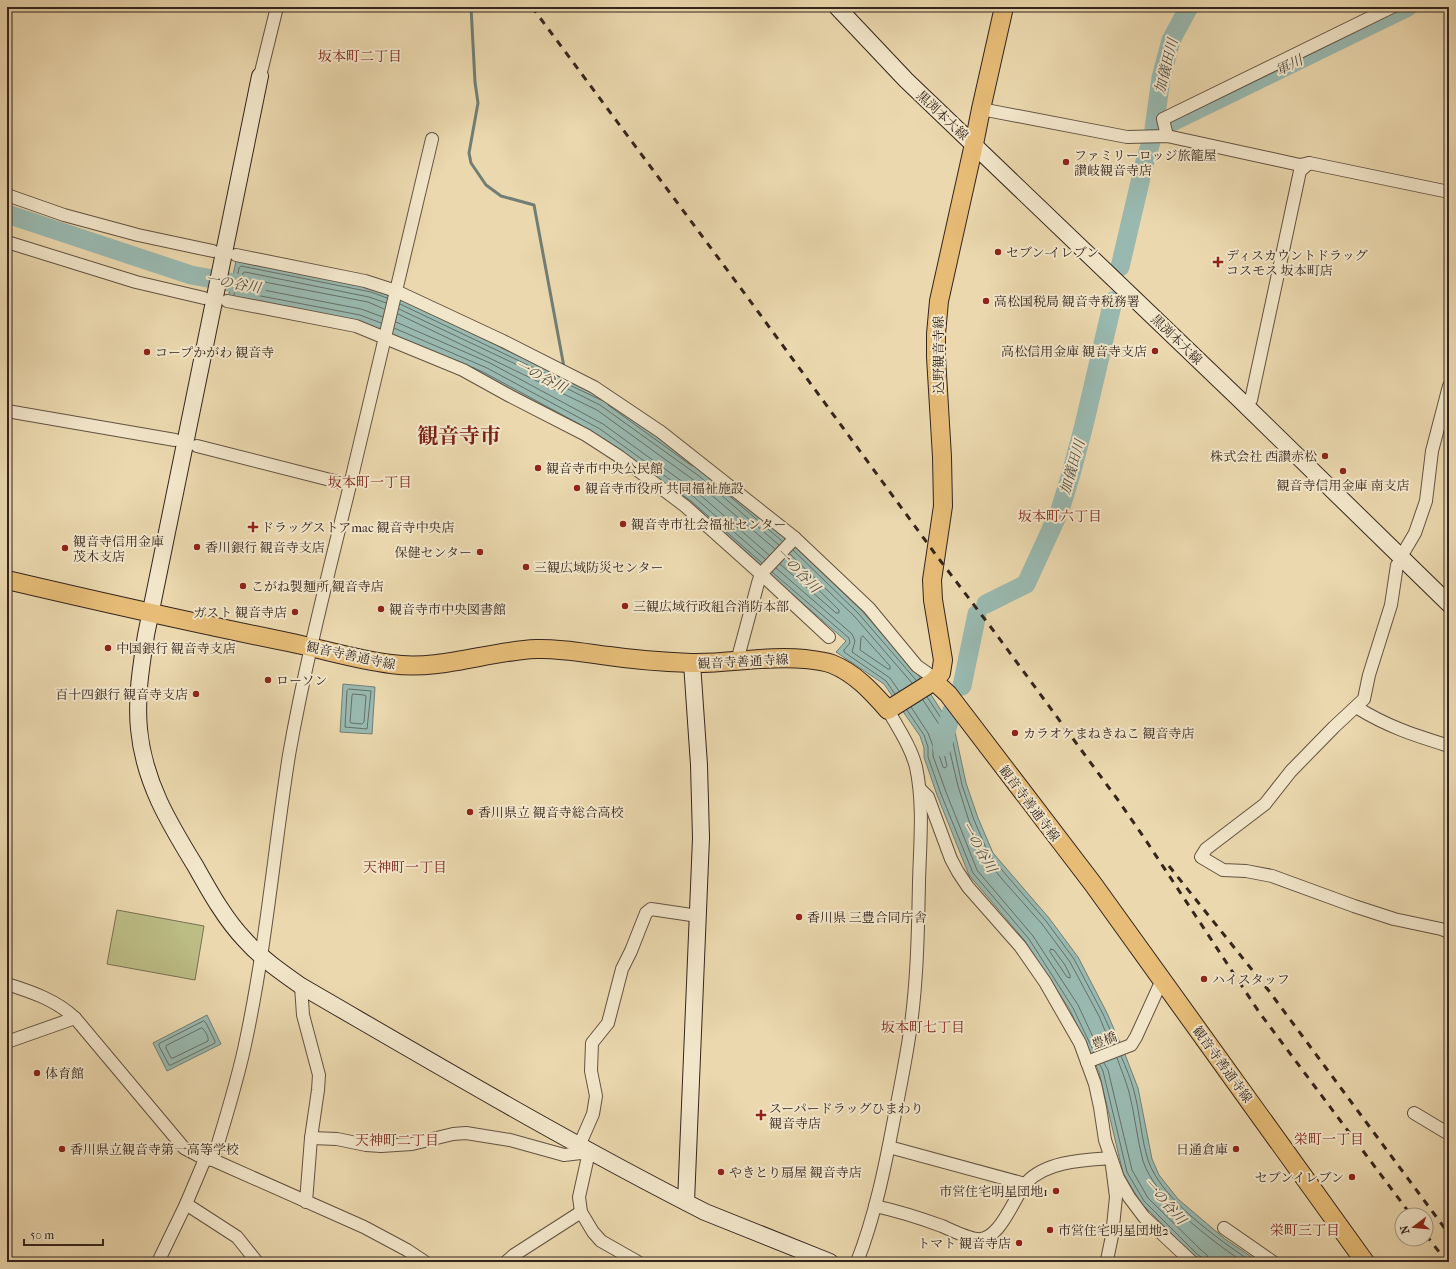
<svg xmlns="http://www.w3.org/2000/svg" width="1456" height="1269" font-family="'IM FELL French Canon','Noto Serif JP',serif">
  <rect width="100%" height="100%" fill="#ebd8ae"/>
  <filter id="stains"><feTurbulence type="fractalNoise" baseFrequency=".005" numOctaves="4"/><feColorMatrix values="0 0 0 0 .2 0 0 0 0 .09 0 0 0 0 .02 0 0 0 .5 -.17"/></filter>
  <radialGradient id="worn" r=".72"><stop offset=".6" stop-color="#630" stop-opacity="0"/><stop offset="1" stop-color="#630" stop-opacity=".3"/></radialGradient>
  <polygon fill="#bdbd86" stroke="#787152" points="117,910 204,926 195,980 107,964"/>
  <g fill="#99b9b0" stroke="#717e75">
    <polygon points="236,261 372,288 407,302 605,398 704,469 796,548 861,610 917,673 955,732 966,783 978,818 993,853 1049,918 1078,957 1107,1013 1124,1052 1138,1088 1152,1159 1159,1175 1178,1199 1225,1239 1259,1262 1203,1262 1195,1257 1141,1203 1123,1173 1099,1072 1070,1010 1025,941 969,875 937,795 924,757 924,748 920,736 884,684 836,652 846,641 689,504 595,437 398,340 228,298"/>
    <polygon points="343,684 375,687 372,734 340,732"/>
    <polygon points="207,1015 221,1044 167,1071 153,1043"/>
  </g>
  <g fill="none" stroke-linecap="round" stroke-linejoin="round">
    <g stroke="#666f66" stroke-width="1">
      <polyline points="234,295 239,268 241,266 371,292 387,298"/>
      <polyline points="400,304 601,400"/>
      <polyline points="399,309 564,387 600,405 699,476 779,545"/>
      <polyline points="398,314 597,410 695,481 775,549"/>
      <polyline points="383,317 361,309 248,287 246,285 247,280 249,279 368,302 384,309"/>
      <polyline points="396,322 490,363 603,424 698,493 769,555"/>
      <polyline points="381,323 360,315 240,292 239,290 243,273 245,272 369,297 386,303"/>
      <polyline points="394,328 487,368 600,429 694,497 765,559"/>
      <polyline points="472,367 485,373 581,425"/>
      <polyline points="608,405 692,466"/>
      <polyline points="713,482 782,541"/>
      <polyline points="672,488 691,501 762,563"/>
      <polyline points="793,550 858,613 916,680"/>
      <polyline points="790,554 855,617 912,683"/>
      <polyline points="780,564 836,613 839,613 839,610 786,558"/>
      <polyline points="776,568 852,634 855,641 852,652 890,678 899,691"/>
      <polyline points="772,572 849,638 850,643 844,650 844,652 886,681 895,694"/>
      <polygon points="863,636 890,666 890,669 888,669 860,650 861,638"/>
      <polygon points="349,689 371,691 367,729 345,727 347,691"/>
      <polygon points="353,694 364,695 366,696 364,722 362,724 351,723 350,722 352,696"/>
      <polyline points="927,697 951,733 962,785 974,820 989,855 1046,921 1074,959 1103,1014 1116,1043"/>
      <polyline points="923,700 946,735 958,786 969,821 985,858 1002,879 1042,924 1070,962 1099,1016 1111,1045"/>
      <polyline points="911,707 928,733 933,746 933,756 946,792 977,870 1033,936 1078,1005 1099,1050"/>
      <polyline points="907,710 924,735 928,747 928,757 941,794 973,873 1029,939 1073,1008 1094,1052"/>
      <polygon points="940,748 943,749 947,766 945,768 943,767 939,755"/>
      <polygon points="1051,949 1054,950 1065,965 1070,975 1070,978 1067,977 1050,952"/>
      <polygon points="204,1021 206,1023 215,1041 215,1043 171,1065 169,1065 159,1046 159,1044"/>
      <path d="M202 1028C205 1030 209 1037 208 1041L173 1058H171L166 1048V1046Z"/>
      <path d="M1121 1056C1126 1068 1131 1079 1134 1091 1140 1113 1141 1138 1148 1160 1161 1199 1218 1239 1252 1262"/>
      <path d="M1117 1058C1121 1069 1126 1081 1129 1092 1135 1115 1137 1139 1143 1161 1156 1200 1210 1239 1243 1262"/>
      <polyline points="1104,1063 1108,1070 1132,1170 1148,1198 1201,1250 1207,1255 1209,1262"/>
      <polyline points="1100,1065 1103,1071 1127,1172 1144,1201 1197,1254 1203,1258 1204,1262"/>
    </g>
    <polyline stroke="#717e75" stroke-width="3" points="471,7 475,82 478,103 469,153 471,163 486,185 501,196 534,205 564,367"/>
    <g stroke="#99b9b0" stroke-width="19">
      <polyline points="1170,123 1408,7"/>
      <polyline points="1154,129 1161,78 1171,40 1189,7"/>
      <polyline points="7,214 191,275 257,287"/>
      <polyline points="1120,267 1144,165 1151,142"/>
      <polyline points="986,604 1026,584 1060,510 1071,474 1084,425 1113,301"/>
      <polyline points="962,686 977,614"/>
      <polyline points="942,747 952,710"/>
    </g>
    <defs>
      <g id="street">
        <polyline points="260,76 277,7"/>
        <polyline points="981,109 1127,137 1167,136 1300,165 1309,163 1449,192"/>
        <polyline points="1167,136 1163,119 1392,7"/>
        <polyline points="7,195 64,215 138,235 213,251"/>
        <polyline points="7,242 136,282 204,298"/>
        <polyline points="236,255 365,281 396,291 503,341 594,387 661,432 795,538 869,608 917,666 927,673 934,681"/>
        <polyline points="227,301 356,326 463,370 510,396 586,435 620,457 685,506 761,574 758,583 737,661"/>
        <polyline points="1251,400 1300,171 1309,163"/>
        <polyline points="7,411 175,440"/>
        <polyline points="197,446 350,485 432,139"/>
        <polyline points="795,538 761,574 829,637"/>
        <polyline points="1405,550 1415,533 1426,501 1432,451 1449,386"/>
        <polyline points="1397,565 1391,605 1369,675 1364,699 1334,727 1291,771 1265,804 1206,849 1201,857 1223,870 1246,871 1272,876 1354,906 1394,919 1441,929 1449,932"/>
        <path d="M1356 707C1388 727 1414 735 1449 746"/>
        <polyline points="920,789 928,797 951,859 958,872 968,887 1020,946 1045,982 1080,1043 1095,1084 1100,1107 1105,1140 1118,1178 1129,1197 1144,1217 1192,1262"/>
        <path d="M7 984C32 992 56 1000 75 1018L184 1148 205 1159 213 1160 364 1227 407 1250 425 1262"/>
        <polyline points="301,986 303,1015 319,1075 318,1090 311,1138 306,1202"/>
        <polyline points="7,1042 75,1018"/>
        <polyline points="1087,1062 1131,1045 1136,1037 1162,980"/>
        <polyline points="1414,1113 1449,1134"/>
        <polyline points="311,1138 337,1139 366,1145 381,1146 412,1144 453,1134 466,1133 510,1140 564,1155 589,1152 579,1197 581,1212 593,1232 601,1241 638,1262"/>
        <polyline points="579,1146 593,1114 596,1096 591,1071 592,1043 608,1023 622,969 631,951 646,913 651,909 698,916"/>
        <polyline points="889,1147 1025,1184"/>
        <path d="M213 1160C225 1120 238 1080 246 1040 266 946 274 850 289 755 305 664 328 575 350 485"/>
        <polyline points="186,1204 237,1237 257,1262"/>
        <path d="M875 1206C898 1211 920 1218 942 1226 951 1230 967 1238 977 1239 1000 1242 1014 1196 1027 1182 1047 1161 1084 1160 1111 1158L1116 1197 1112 1236 1107 1260 1109 1262"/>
        <polyline points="1224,1228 1273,1262"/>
        <polyline points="158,1262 186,1204 205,1159"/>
        <polyline points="506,1262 514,1255 581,1212"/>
        <path d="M857 1262C875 1216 885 1167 894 1119 899 1094 904 1069 908 1044 917 991 918 936 919 882 920 843 924 804 916 767 911 747 898 728 888 710"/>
      </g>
      <g id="secondary">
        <polyline points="837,7 906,80 1239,399 1449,604"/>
        <path d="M260 76 146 635C141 667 136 697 139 729 144 782 169 823 196 867 210 892 225 919 245 940 261 958 281 972 301 986 434 1063 567 1142 705 1212L830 1262"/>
        <polyline points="686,1202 701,838 699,765 692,663"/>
      </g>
      <g id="primary">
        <path d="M7 580C101 602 194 623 288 642 322 649 357 660 391 664 440 671 488 651 536 649 561 648 585 653 609 656 636 660 664 662 691 663 729 664 767 655 805 659 814 660 824 661 832 664 855 673 872 692 888 710L934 681 941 673 943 660 933 600 932 580 943 506 942 457 936 357V334L939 301 974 144 981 109 1004 7"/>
        <polyline points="934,681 948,694 1093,884 1365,1262"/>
      </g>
    </defs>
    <use href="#street" stroke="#625241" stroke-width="14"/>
    <use href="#secondary" stroke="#34251d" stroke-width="18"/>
    <use href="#primary" stroke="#34251d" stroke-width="20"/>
    <use href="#street" stroke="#f2e6ca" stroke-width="12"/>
    <use href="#secondary" stroke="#f2e6ca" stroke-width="16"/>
    <use href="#primary" stroke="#e6bc77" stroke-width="18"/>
    <g stroke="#34251d" stroke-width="3" stroke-dasharray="7 7" stroke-linecap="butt">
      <polyline points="532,7 748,298 936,555 996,634 1118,800 1143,836 1259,1012 1411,1215"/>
      <polyline points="1169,866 1269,991 1449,1234"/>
      <polyline points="1426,1235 1447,1262"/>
    </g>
  </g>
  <g fill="#8f2418" stroke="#f2e6ca" stroke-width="1.5">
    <circle cx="1066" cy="162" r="4"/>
    <circle cx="998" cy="252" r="4"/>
    <path d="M1216 256h4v4h4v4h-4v4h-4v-4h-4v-4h4z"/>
    <circle cx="986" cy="301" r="4"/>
    <circle cx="1155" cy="351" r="4"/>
    <circle cx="147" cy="352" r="4"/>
    <circle cx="1325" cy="456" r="4"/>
    <circle cx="538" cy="468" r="4"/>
    <circle cx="1343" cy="471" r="4"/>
    <circle cx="577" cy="488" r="4"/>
    <circle cx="623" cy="524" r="4"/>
    <path d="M251 521h4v4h4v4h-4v4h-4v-4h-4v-4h4z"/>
    <circle cx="197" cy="547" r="4"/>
    <circle cx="65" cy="548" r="4"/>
    <circle cx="480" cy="552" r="4"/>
    <circle cx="526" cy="567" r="4"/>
    <circle cx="243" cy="586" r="4"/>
    <circle cx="625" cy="606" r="4"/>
    <circle cx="381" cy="609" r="4"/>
    <circle cx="295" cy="612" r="4"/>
    <circle cx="108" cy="648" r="4"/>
    <circle cx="268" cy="680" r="4"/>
    <circle cx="196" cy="694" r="4"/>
    <circle cx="1015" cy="733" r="4"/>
    <circle cx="470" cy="812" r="4"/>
    <circle cx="799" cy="917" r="4"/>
    <circle cx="1204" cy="979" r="4"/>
    <circle cx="37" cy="1073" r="4"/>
    <path d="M759 1109h4v4h4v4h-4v4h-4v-4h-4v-4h4z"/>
    <circle cx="62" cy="1149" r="4"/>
    <circle cx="1236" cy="1149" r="4"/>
    <circle cx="721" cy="1172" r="4"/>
    <circle cx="1352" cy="1177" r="4"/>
    <circle cx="1056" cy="1191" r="4"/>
    <circle cx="1050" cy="1230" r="4"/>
    <circle cx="1019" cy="1243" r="4"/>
  </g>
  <g text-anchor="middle" stroke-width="4" stroke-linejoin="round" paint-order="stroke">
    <g font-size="13" fill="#34251d" stroke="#f2e6ca">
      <text transform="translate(943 115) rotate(43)" y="5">黒渕本大線</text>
      <text transform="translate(1177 339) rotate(44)" y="5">黒渕本大線</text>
      <text transform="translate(938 355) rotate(-90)" y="5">込野観音寺線</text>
      <text transform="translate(351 655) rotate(12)" y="5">観音寺善通寺線</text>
      <text transform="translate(743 661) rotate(-3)" y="5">観音寺善通寺線</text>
      <text transform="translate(1030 803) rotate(53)" y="5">観音寺善通寺線</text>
      <text transform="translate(1104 1040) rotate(-21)" y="5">豊橋</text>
      <text transform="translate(1223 1064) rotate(54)" y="5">観音寺善通寺線</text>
    </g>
    <g font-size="13" fill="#34251d" stroke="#f2e6ca" text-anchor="start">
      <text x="1074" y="160">ファミリーロッジ旅籠屋<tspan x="1074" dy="15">讃岐観音寺店</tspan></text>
      <text x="1006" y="257">セブン-イレブン</text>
      <text x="1226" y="260">ディスカウントドラッグ<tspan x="1226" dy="15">コスモス 坂本町店</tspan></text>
      <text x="994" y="306">高松国税局 観音寺税務署</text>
      <text x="1147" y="356" text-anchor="end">高松信用金庫 観音寺支店</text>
      <text x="155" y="357">コープかがわ 観音寺</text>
      <text x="1317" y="461" text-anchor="end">株式会社 西讃赤松</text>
      <text x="546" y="473">観音寺市中央公民館</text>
      <text x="1343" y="490" text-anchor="middle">観音寺信用金庫 南支店</text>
      <text x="585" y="493">観音寺市役所 共同福祉施設</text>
      <text x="631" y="529">観音寺市社会福祉センター</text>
      <text x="261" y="532">ドラッグストアmac 観音寺中央店</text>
      <text x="73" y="546">観音寺信用金庫<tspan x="73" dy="15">茂木支店</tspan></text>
      <text x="205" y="552">香川銀行 観音寺支店</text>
      <text x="472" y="557" text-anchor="end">保健センター</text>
      <text x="534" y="572">三観広域防災センター</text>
      <text x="251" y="591">こがね製麺所 観音寺店</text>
      <text x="633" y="611">三観広域行政組合消防本部</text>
      <text x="389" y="614">観音寺市中央図書館</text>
      <text x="287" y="617" text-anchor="end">ガスト 観音寺店</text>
      <text x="116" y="653">中国銀行 観音寺支店</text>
      <text x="276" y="685">ローソン</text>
      <text x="188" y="699" text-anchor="end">百十四銀行 観音寺支店</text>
      <text x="1023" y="738">カラオケまねきねこ 観音寺店</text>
      <text x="478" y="817">香川県立 観音寺総合高校</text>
      <text x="807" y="922">香川県 三豊合同庁舎</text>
      <text x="1212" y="984">ハイスタッフ</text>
      <text x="45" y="1078">体育館</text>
      <text x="769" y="1113">スーパードラッグひまわり<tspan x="769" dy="15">観音寺店</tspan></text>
      <text x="70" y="1154">香川県立観音寺第一高等学校</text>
      <text x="1228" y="1154" text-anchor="end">日通倉庫</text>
      <text x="729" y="1177">やきとり扇屋 観音寺店</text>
      <text x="1344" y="1182" text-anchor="end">セブンイレブン</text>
      <text x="1048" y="1196" text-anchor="end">市営住宅明星団地1</text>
      <text x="1058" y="1235">市営住宅明星団地2</text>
      <text x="1011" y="1248" text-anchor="end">トマト 観音寺店</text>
    </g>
    <g font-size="14" fill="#7a1f14" stroke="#f2e6ca">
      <text x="360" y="61">坂本町二丁目</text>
      <text x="370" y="487">坂本町一丁目</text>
      <text x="1060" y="521">坂本町六丁目</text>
      <text x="405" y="872">天神町一丁目</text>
      <text x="923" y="1032">坂本町七丁目</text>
      <text x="1329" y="1144">栄町一丁目</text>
      <text x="397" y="1145">天神町二丁目</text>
      <text x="1305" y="1235">栄町三丁目</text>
    </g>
    <g font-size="14" font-style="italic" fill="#4d4a42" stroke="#f2e6ca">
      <text transform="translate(1289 65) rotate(-26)" y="5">軍川</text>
      <text transform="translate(1166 66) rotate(-76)" y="5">加儀田川</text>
      <text transform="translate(233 283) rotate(10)" y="5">一の谷川</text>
      <text transform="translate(541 376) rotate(27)" y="5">一の谷川</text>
      <text transform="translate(1072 467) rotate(-74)" y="5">加儀田川</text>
      <text transform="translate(798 570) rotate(46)" y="5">一の谷川</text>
      <text transform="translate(979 847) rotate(60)" y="5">一の谷川</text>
      <text transform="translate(1165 1201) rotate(49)" y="5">一の谷川</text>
    </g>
    <g font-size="21" font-weight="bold" fill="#7a1f14" stroke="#f2e6ca">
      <text x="459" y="443">観音寺市</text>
    </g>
  </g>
  <rect width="1456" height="1269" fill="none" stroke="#ebd8ae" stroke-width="24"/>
  <rect x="8" y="8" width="1440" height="1253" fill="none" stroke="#34251d" stroke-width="2"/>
  <rect x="12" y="12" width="1432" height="1245" fill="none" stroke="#34251d"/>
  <g transform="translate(1414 1227) rotate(254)"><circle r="19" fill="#f2e6ca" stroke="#a69985"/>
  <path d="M0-3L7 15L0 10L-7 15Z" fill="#8f2418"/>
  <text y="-6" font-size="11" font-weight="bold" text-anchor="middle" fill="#34251d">N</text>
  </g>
  <path d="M24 1239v6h79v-6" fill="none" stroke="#34251d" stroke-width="2"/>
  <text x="30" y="1239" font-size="12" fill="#34251d" stroke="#f2e6ca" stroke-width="3" paint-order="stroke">50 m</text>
  <rect width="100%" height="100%" filter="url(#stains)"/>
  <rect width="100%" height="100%" fill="url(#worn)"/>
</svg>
